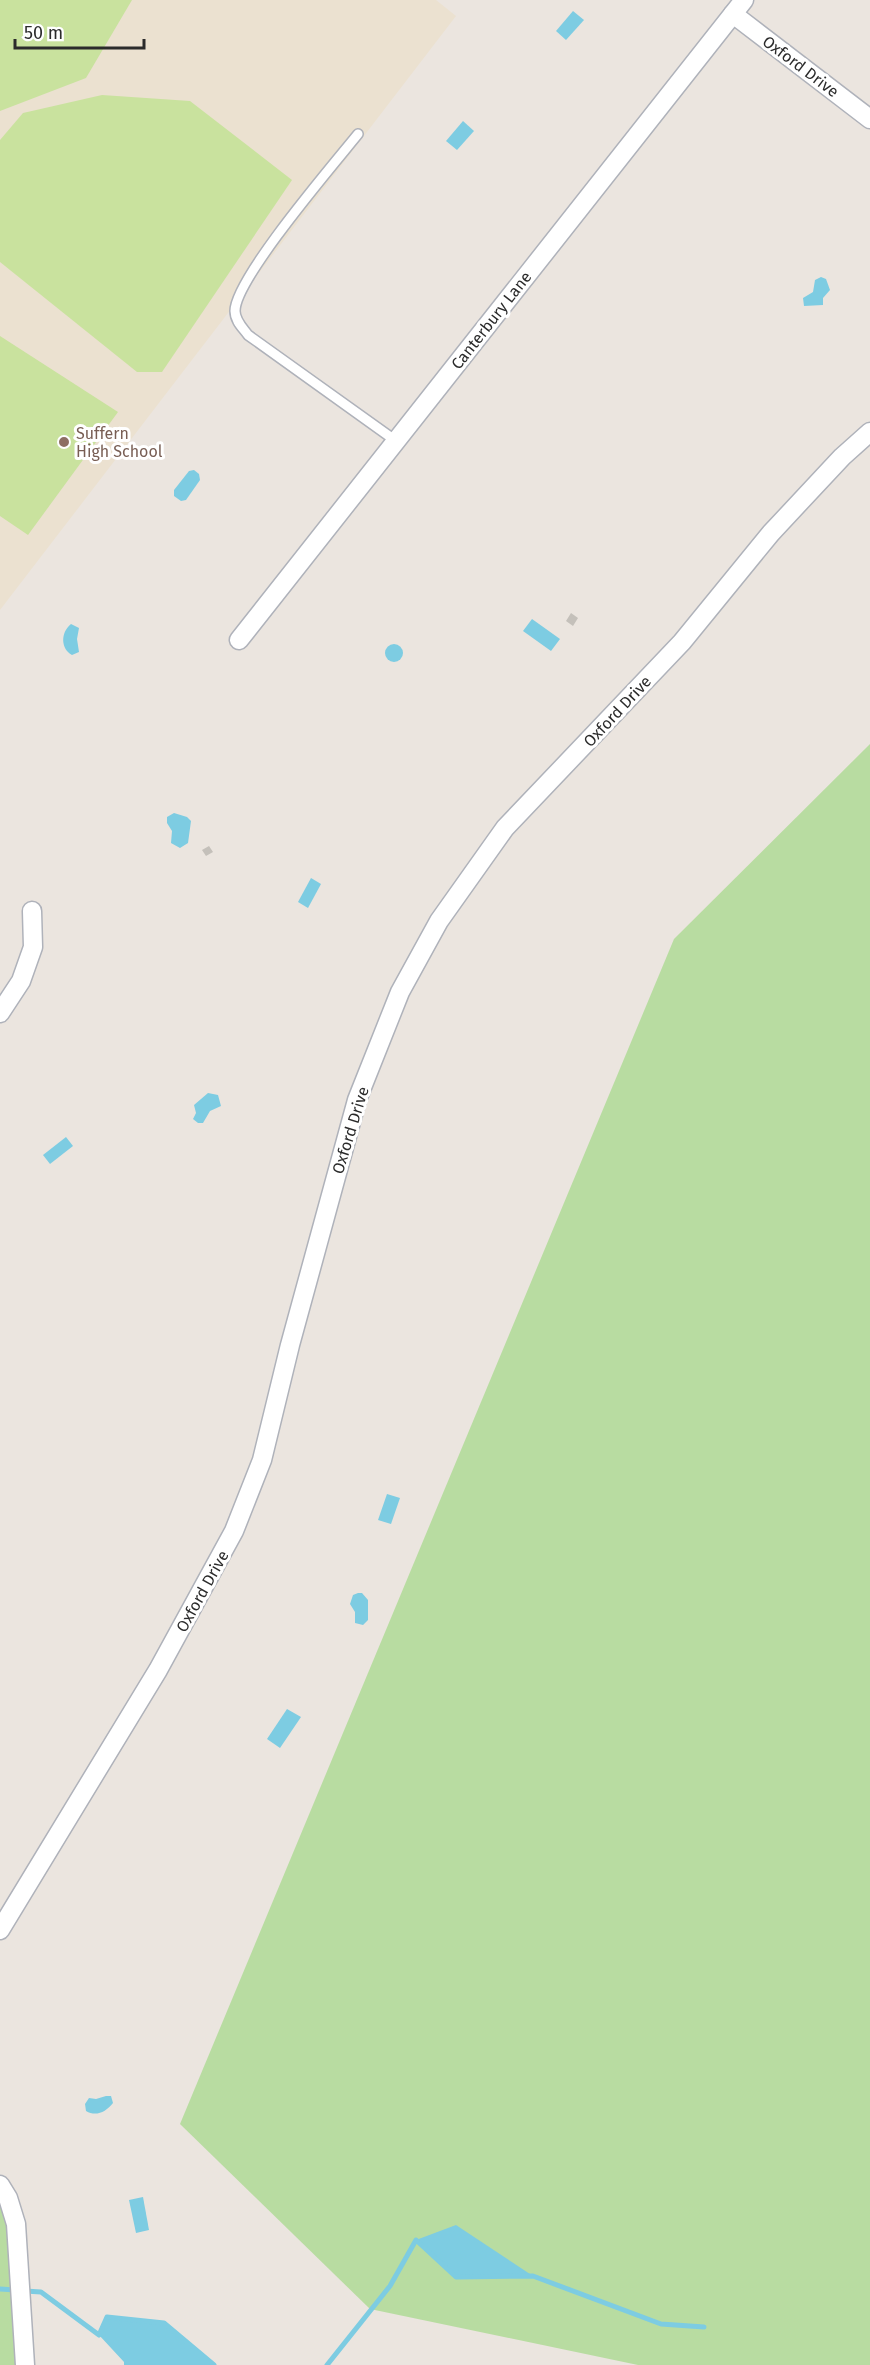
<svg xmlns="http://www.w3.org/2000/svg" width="870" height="2365" font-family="'Fira Sans',sans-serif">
  <rect width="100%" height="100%" fill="#ebe5df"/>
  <polygon fill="#ebe1d0" points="0,0 436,0 456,16 0,610"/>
  <g fill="#b8dca1">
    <polygon points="870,744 870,2365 638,2365 370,2309 180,2124 674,939"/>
    <polygon points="0,2185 8,2198 25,2365 0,2365"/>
  </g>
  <g fill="#c9e29e">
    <polygon points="0,0 132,0 86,78 0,111"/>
    <polygon points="102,95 190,101 292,180 162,372 137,372 0,262 0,140 23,113"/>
    <polygon points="0,336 118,412 28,535 0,516"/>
  </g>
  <g fill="#7dcce2">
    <polygon points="573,11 584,20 566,40 556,31"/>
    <polygon points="463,121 474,131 457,150 446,141"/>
    <polygon points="821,277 826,279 830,290 823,298 823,305 804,306 803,298 813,292 815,280"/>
    <polygon points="194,470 199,474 200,480 186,500 181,501 174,496 174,490 189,471"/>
    <polygon points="532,619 560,639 551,651 523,631"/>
    <path d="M71 624 79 628 77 639 79 652 72 655C61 649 60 633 71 624Z"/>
    <circle cx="394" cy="653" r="9"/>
    <polygon points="174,813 187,817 191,821 188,843 180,848 171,843 172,831 167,823 167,817"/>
    <polygon points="311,878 321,884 308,908 298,902"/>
    <polygon points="208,1093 218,1095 221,1106 210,1111 203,1123 198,1123 193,1119 196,1113 194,1105"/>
    <polygon points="66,1137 73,1146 50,1164 43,1155"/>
    <polygon points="387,1494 400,1498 391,1524 378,1520"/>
    <polygon points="358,1593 362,1593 368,1600 368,1620 363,1625 355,1623 355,1612 350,1604 353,1595"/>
    <polygon points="287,1709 301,1717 280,1748 267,1739"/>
    <path d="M106 2096H111L113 2103C106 2112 96 2117 86 2111L85 2104 89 2098 96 2099Z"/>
    <polygon points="143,2197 149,2230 136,2233 129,2200"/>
    <polygon points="456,2225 533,2276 456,2277 416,2240"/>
    <polygon points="107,2317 164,2323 214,2365 124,2365 124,2362 99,2335"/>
  </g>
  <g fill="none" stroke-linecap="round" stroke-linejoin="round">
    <g stroke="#7dcce2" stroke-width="5">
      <polyline points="0,2289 16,2290"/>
      <polyline points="25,2291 41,2292 99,2335 107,2317 164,2323 214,2365"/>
      <polyline points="327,2365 390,2286 416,2240 456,2277 533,2276 661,2324 704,2327"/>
    </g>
  </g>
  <g fill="#c4c0ba">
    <polygon points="571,613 578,618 573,626 566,621"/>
    <polygon points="209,846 213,852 206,856 202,850"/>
  </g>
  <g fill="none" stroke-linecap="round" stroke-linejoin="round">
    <defs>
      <path id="service" d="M358 134C333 165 235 279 235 311 235 321 243 328 248 335L396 441"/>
      <g id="minor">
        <polyline points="733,14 870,119"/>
        <polyline points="239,640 744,0"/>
        <polyline points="0,1013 21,981 33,947 32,911"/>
        <polyline points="0,1930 158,1670 234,1531 262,1460 290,1345 357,1100 400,992 439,921 505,828 682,642 771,533 842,457 870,432"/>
        <polyline points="0,2185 8,2198 16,2224 25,2365"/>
      </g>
    </defs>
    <use href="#service" stroke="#afb2ba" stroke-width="12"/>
    <use href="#minor" stroke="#afb2ba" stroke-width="21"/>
    <use href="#service" stroke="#fff" stroke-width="9"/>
    <use href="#minor" stroke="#fff" stroke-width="18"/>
  </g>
  <circle fill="#8d6e63" stroke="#fff" stroke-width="2" cx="64" cy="442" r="6"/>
  <g text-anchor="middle" stroke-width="6" stroke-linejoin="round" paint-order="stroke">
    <g font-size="16" fill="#2b2b2b" stroke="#fff">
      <text transform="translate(801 66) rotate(37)" y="6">Oxford Drive</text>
      <text transform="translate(491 320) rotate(-52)" y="6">Canterbury Lane</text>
      <text transform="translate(617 711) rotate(-47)" y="6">Oxford Drive</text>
      <text transform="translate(350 1130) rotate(-73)" y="6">Oxford Drive</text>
      <text transform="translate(202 1591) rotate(-61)" y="6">Oxford Drive</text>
    </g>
    <g font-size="16" fill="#785e54" stroke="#fff" text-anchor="start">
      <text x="76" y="439">Suffern<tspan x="76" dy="18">High School</tspan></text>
    </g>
  </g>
  <path d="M15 39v9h129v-9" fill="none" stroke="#2b2b2b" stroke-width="3"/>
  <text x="24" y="39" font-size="18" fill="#2b2b2b" stroke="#ffffff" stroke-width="4.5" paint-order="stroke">50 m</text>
</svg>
